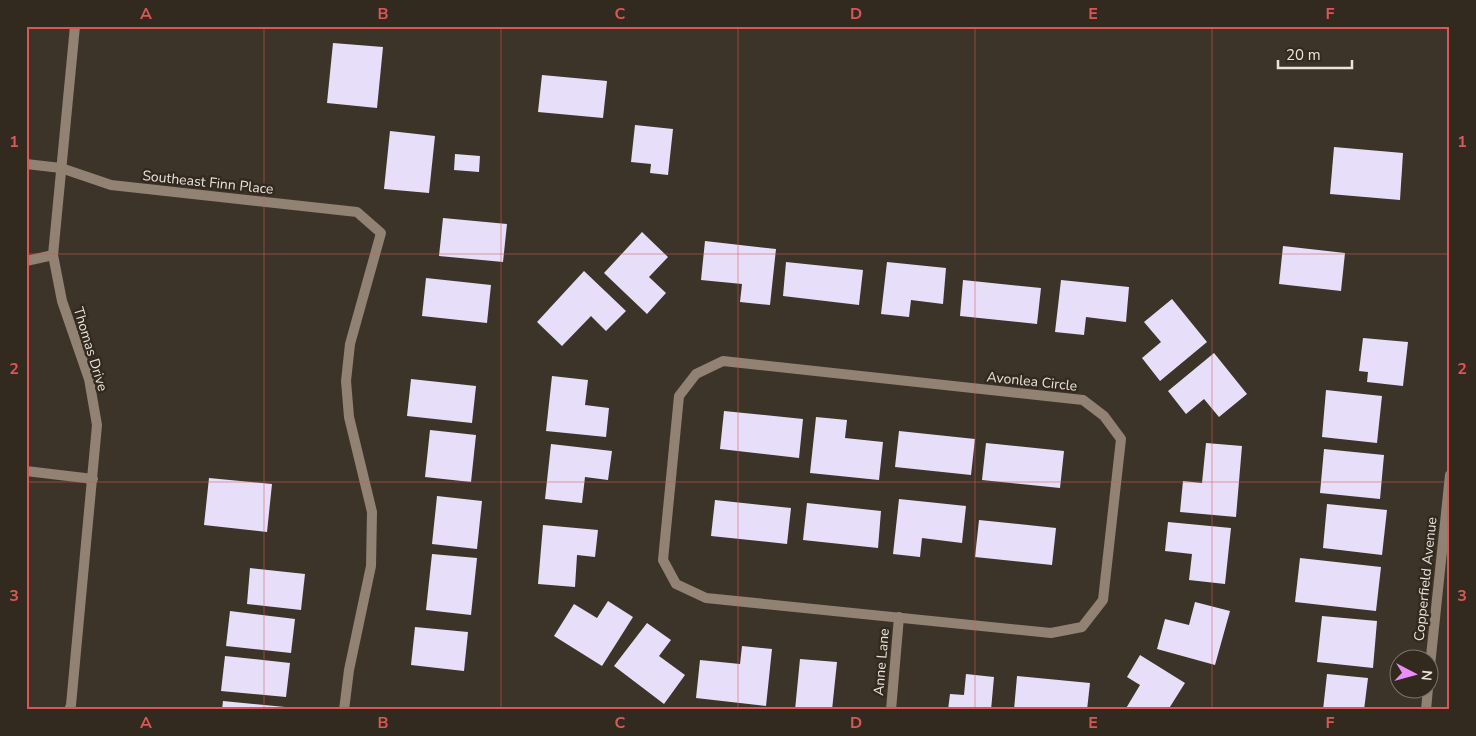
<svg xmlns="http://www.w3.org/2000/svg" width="1476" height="736" font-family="'Nunito Sans',sans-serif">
  <rect width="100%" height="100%" fill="#3d3429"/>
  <g fill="#e7dffa">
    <polygon points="333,43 383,47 377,108 327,103"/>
    <polygon points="542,75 607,81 603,118 538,112"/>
    <polygon points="635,125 673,129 668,175 650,173 651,164 631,162"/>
    <polygon points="390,131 435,136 429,193 384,189"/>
    <polygon points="1334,147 1403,153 1400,200 1330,194"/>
    <polygon points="455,154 480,156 479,172 454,170"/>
    <polygon points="443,218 507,224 503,262 439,256"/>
    <polygon points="642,232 668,257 649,277 666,293 647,314 604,273"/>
    <polygon points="705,241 776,249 770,305 740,302 742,284 701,280"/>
    <polygon points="1283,246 1345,253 1341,291 1279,284"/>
    <polygon points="786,262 863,270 859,305 783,296"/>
    <polygon points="887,262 946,268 943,304 911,300 909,317 881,314"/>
    <polygon points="584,271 626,311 606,331 591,316 562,346 537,322"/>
    <polygon points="426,278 491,285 487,323 422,316"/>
    <polygon points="963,280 1041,288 1037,324 960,316"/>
    <polygon points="1061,280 1129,287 1126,322 1086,317 1084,335 1055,332"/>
    <polygon points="1172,299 1207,342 1160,381 1142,358 1161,342 1144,322"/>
    <polygon points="1363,338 1408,342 1403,386 1367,382 1368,372 1359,371"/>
    <polygon points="1214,353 1247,394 1219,417 1204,399 1186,414 1168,391"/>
    <polygon points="552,376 588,380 585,405 609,408 606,437 546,431"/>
    <polygon points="411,379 476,386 472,423 407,416"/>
    <polygon points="1326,390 1382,396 1377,443 1322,437"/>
    <polygon points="724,411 803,419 799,458 720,449"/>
    <polygon points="816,417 847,420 845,438 883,442 879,480 810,473"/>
    <polygon points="430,430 476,435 471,482 425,477"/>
    <polygon points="899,431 975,439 971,475 895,467"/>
    <polygon points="986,443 1064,451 1060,488 982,480"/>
    <polygon points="1206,443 1242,446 1236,517 1180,512 1183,481 1202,483"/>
    <polygon points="551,444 612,451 608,480 585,477 582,503 545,499"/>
    <polygon points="1324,449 1384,455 1380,499 1320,493"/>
    <polygon points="209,478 272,484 267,532 204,525"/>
    <polygon points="437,496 482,501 477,549 432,544"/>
    <polygon points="899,499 966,506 962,543 922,538 920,557 893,554"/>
    <polygon points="715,500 791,508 787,544 711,536"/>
    <polygon points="807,503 881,511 878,548 803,540"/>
    <polygon points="1327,504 1387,510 1382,555 1323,548"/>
    <polygon points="979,520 1056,528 1052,565 975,557"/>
    <polygon points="1168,522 1231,528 1225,584 1189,580 1192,554 1165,551"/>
    <polygon points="543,525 598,530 595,557 577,555 575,587 538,584"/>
    <polygon points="432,554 477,558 471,615 426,610"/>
    <polygon points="1300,558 1381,567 1376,611 1295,602"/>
    <polygon points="250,568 305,574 301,610 247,604"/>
    <polygon points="608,601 633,617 602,666 554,636 574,604 597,618"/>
    <polygon points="1195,602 1230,611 1215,665 1157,649 1165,619 1189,625"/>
    <polygon points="230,611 295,619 291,653 226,646"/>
    <polygon points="1322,616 1377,621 1373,668 1317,662"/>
    <polygon points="647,623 671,640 659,656 685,675 664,704 614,666"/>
    <polygon points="415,627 468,632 464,671 411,665"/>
    <polygon points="742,646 772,649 766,706 696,698 700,660 740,664"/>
    <polygon points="1140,655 1185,683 1168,710 1125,710 1140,685 1127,677"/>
    <polygon points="225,656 290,663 286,697 221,691"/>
    <polygon points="800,659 837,662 832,710 795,710"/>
    <polygon points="966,674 994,677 991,710 948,710 950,694 964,695"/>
    <polygon points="1327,674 1368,678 1364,710 1323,710"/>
    <polygon points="1017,676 1090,683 1087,710 1014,710"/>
    <polygon points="223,701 285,707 285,710 222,710"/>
  </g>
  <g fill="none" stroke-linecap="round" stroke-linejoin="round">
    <polyline stroke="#918273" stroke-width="10" points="26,261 53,255"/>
    <g stroke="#918273" stroke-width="10">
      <polyline points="26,164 61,168 111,185 357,212 381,233 350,344 346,381 349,417 372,512 371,566 349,670 344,710"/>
      <polygon points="723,361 1083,400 1104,416 1121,439 1103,600 1082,627 1051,633 706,598 676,584 663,560 679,396 696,374"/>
      <polyline points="26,471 93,479"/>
      <polyline points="1428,685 1450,475"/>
      <polyline points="69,710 71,705 97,425 89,379 62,301 53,255 75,26"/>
      <polyline points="891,710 899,617"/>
      <polyline points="1426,710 1428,688"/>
    </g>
  </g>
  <path fill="none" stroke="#db5755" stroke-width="1" stroke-opacity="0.55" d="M264 26V710M501 26V710M738 26V710M975 26V710M1212 26V710M26 254H1450M26 482H1450"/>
  <g text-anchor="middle" stroke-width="5" stroke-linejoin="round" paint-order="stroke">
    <g font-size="14" fill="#e9e3dc" stroke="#332a1f">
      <text transform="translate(208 182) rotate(6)" y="5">Southeast Finn Place</text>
      <text transform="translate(91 349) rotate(73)" y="5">Thomas Drive</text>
      <text transform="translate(1032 381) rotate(6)" y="5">Avonlea Circle</text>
      <text transform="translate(1425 579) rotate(-84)" y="5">Copperfield Avenue</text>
      <text transform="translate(881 662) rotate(-85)" y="5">Anne Lane</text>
    </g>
  </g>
  <rect width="1476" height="736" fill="none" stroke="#332a1f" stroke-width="55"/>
  <g transform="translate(1414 674) rotate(96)"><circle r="24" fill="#332a1f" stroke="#7c746b"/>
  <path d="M0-4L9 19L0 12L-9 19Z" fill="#eb8dfb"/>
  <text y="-8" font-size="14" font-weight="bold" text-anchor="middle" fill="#e9e3dc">N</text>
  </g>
  <path d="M1278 60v8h74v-8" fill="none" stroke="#e9e3dc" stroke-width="2.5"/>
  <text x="1286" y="60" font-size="15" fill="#e9e3dc" stroke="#332a1f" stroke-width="4" paint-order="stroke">20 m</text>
  <rect x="28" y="28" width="1420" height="680" fill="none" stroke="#db5755" stroke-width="2"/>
  <g font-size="16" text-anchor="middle" font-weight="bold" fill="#db5755">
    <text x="146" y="19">A</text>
    <text x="383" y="19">B</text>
    <text x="620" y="19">C</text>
    <text x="856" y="19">D</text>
    <text x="1093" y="19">E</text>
    <text x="1330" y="19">F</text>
    <text x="14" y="147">1</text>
    <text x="1462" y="147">1</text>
    <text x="14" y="374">2</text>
    <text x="1462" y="374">2</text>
    <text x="14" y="601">3</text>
    <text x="1462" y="601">3</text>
    <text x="146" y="728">A</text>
    <text x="383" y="728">B</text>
    <text x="620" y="728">C</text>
    <text x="856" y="728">D</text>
    <text x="1093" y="728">E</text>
    <text x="1330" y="728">F</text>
  </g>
</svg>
